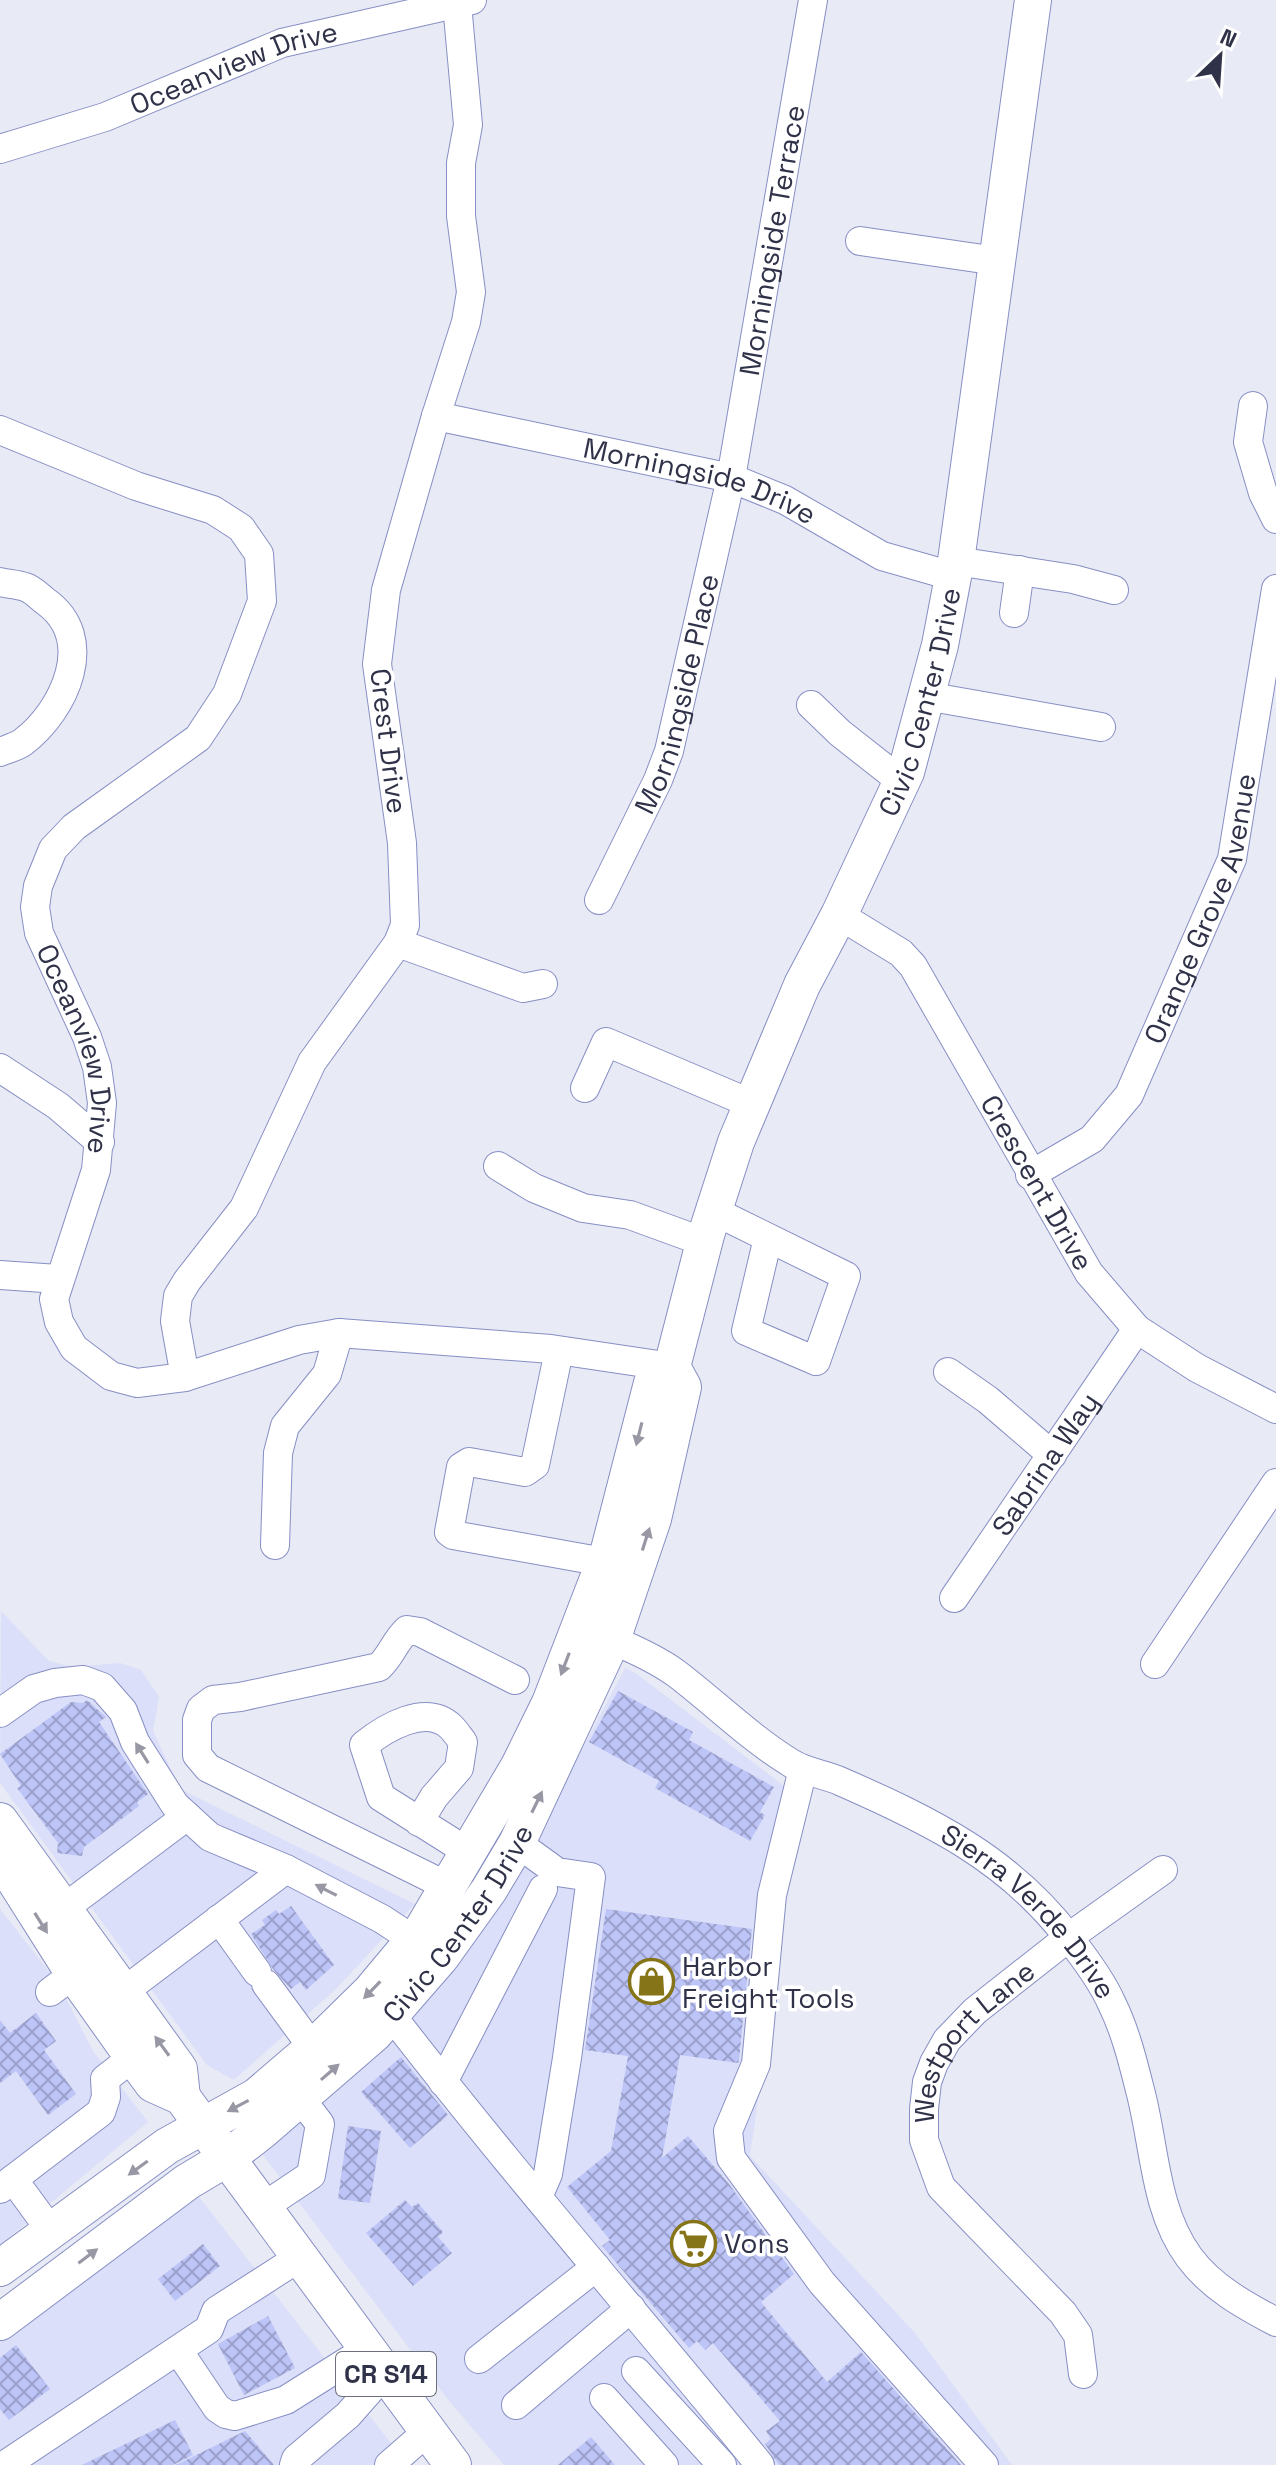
<svg xmlns="http://www.w3.org/2000/svg" width="1276" height="2465" font-family="'Space Grotesk',sans-serif">
  <defs>
    <pattern id="building-cross-hatch" width="8" height="8" patternUnits="userSpaceOnUse" patternTransform="scale(2)"><rect width="8" height="8" fill="#bdc4f7"/><path d="M0 0l8 8M0 8l8-8" fill="none" stroke="#9aa0ca"/></pattern>
  </defs>
  <rect width="100%" height="100%" fill="#e8eaf5"/>
  <g fill="#dbdff9">
    <polygon points="1,1611 49,1661 72,1667 120,1663 141,1670 159,1697 153,1731 180,1789 415,1904 336,1989 234,2080 207,2065 0,1783"/>
    <polygon points="625,1668 637,1674 801,1799 750,2156 915,2333 1012,2465 504,2465 449,2401 263,2155 451,1974 555,1801"/>
    <polygon points="0,1909 58,1983 93,2051 148,2122 0,2245"/>
    <polygon points="196,2193 408,2465 0,2465 0,2333"/>
  </g>
  <g fill="url(#building-cross-hatch)">
    <polygon points="618,1691 693,1732 689,1740 774,1787 760,1812 765,1815 750,1841 655,1788 659,1781 589,1742"/>
    <polygon points="87,1700 106,1717 99,1722 148,1794 137,1802 139,1806 84,1847 82,1856 57,1853 58,1843 17,1788 21,1786 0,1754 71,1702 83,1703"/>
    <polygon points="291,1906 334,1965 306,1990 300,1982 291,1989 273,1969 251,1934 265,1925 262,1920 276,1910 279,1914"/>
    <polygon points="606,1909 752,1929 739,2060 738,2063 680,2055 662,2158 688,2136 729,2184 794,2274 761,2302 827,2382 861,2352 961,2465 779,2465 765,2444 771,2439 766,2431 780,2421 713,2343 705,2350 697,2341 689,2348 602,2246 610,2240 567,2187 611,2151 628,2056 585,2050"/>
    <polygon points="36,2013 56,2041 44,2050 76,2094 48,2115 16,2071 0,2083 0,2020 10,2033"/>
    <polygon points="401,2057 448,2115 410,2148 361,2092"/>
    <polygon points="348,2126 381,2131 370,2203 338,2199"/>
    <polygon points="405,2200 412,2207 418,2203 443,2232 438,2237 452,2253 413,2286 366,2233"/>
    <polygon points="203,2244 220,2266 175,2301 158,2279"/>
    <polygon points="268,2316 295,2368 244,2395 218,2344"/>
    <polygon points="16,2345 50,2389 9,2420 0,2409 0,2358"/>
    <polygon points="175,2420 193,2455 173,2465 82,2465"/>
    <polygon points="245,2431 274,2465 176,2465"/>
    <polygon points="591,2437 615,2465 558,2465"/>
  </g>
  <g fill="none" stroke-linecap="round" stroke-linejoin="round">
    <defs>
      <g id="minor">
        <path id="s1" d="M0 149 105 117 282 43 472 0"/>
        <polyline points="860,241 997,261"/>
        <polyline points="1253,406 1248,442 1263,493 1276,519"/>
        <path id="s2" d="M436 416 731 478 785 500 882 556 952 576"/>
        <path id="s3" d="M0 430 136 486 213 510 241 528 259 554 262 601 227 694 198 738 74 827 53 849 38 886 35 907 39 933 87 1037 97 1067 102 1103 96 1170 54 1299 59 1322 74 1348 111 1376 137 1383 185 1377 299 1340 339 1333 551 1349 672 1367"/>
        <polyline points="956,561 1073,579 1114,590"/>
        <path d="M0 582C8 584 17 584 25 587 32 589 39 596 45 601 98 638 65 710 23 742 16 747 7 749 0 752"/>
        <polyline points="1014,613 1020,570"/>
        <polyline points="926,696 1101,727"/>
        <polyline points="811,705 840,733 901,781"/>
        <path id="s4" d="M599 900 658 780 669 751 731 478 813 0"/>
        <path id="s5" d="M839 915 901 953 913 966 1089 1273 1137 1329 1197 1368 1276 1409"/>
        <polyline points="398,943 523,988 543,984"/>
        <polyline points="0,1068 58,1106 100,1142"/>
        <polyline points="585,1088 606,1042 752,1104"/>
        <polyline points="498,1166 534,1188 583,1208 630,1215 704,1242"/>
        <path id="s6" d="M1030 1175 1092 1139 1129 1095 1232 859 1276 589"/>
        <polyline points="714,1211 846,1276 816,1361 746,1331 768,1238"/>
        <polyline points="0,1275 58,1279"/>
        <polyline points="559,1351 535,1465 525,1472 469,1462 461,1467 449,1532 453,1535 604,1562"/>
        <polyline points="948,1372 988,1400 1052,1455"/>
        <polyline points="185,1377 175,1321 178,1296 187,1281 244,1208 312,1062 398,943 405,925 402,843 377,664 386,590 436,416 466,322 471,292 461,216 461,163 468,125 457,4"/>
        <polyline points="275,1545 278,1453 285,1426 327,1374 339,1333"/>
        <path id="s7" d="M954 1598 1137 1329"/>
        <path id="s8" d="M612 1640C634 1649 658 1660 677 1674 715 1703 750 1738 791 1763 806 1773 826 1774 842 1782 931 1821 1009 1859 1069 1938 1084 1957 1102 1981 1112 2004 1125 2030 1133 2062 1140 2090 1155 2146 1154 2209 1189 2257 1211 2287 1244 2305 1276 2322"/>
        <polyline points="1155,1664 1276,1483"/>
        <polyline points="0,1713 34,1689 55,1683 83,1680 102,1687 123,1711 135,1742 175,1805 210,1837 286,1869 382,1919 414,1940"/>
        <polyline points="803,1769 772,1895 756,2064 728,2131 731,2158 822,2283 984,2465"/>
        <path d="M419 1822 434 1797 459 1768 463 1742C459 1737 455 1731 451 1727 426 1703 385 1728 364 1745L381 1797 468 1852"/>
        <polyline points="517,1843 557,1872 591,1877 567,2058 548,2174 538,2197"/>
        <path d="M447 1886 208 1768 197 1755V1720L201 1709 213 1700 240 1697 379 1667C391 1656 395 1641 407 1630L420 1632 515 1680"/>
        <polyline points="63,1909 187,1816"/>
        <polyline points="219,1919 257,1972"/>
        <polyline points="266,1984 313,2048"/>
        <polyline points="50,1992 74,1974"/>
        <polyline points="123,1992 286,1869"/>
        <path d="M392 2016C510 2169 638 2315 760 2465"/>
        <polyline points="443,2082 543,1889"/>
        <polyline points="13,2179 51,2231"/>
        <polyline points="0,2189 101,2112 106,2097 105,2079 133,2057"/>
        <polyline points="263,2207 311,2175 320,2124 300,2098"/>
        <polyline points="178,2350 217,2408 226,2414 235,2416 286,2400 367,2349"/>
        <polyline points="479,2359 596,2267"/>
        <polyline points="636,2371 722,2465"/>
        <path id="s9" d="M1083 2374 1078 2335 1063 2313 941 2187 924 2140V2109L927 2082 934 2063 947 2040 975 2011 1069 1937 1163 1870"/>
        <polyline points="604,2398 664,2465"/>
        <polyline points="516,2405 631,2308"/>
        <polyline points="5,2465 209,2329 216,2311 300,2257"/>
        <polyline points="294,2465 296,2459 348,2415 385,2373"/>
        <polyline points="389,2465 428,2431"/>
      </g>
      <g id="major">
        <polyline points="0,1821 179,2069 182,2097"/>
        <polyline points="0,1857 74,1974 133,2057 153,2084 182,2097 453,2465"/>
        <path id="s10" d="M0 2268 167 2146 257 2096 313 2048 371 1991 422 1930 519 1766 550 1703 609 1550 652 1383 672 1367 706 1235 736 1142 802 985 839 915 906 772 940 645 956 561 1033 0"/>
        <path id="s11" d="M0 2322 187 2182 227 2158 262 2131 374 2034 441 1957 489 1890 517 1843 612 1640 653 1519 683 1387 672 1367"/>
      </g>
    </defs>
    <use href="#minor" stroke="#878fc4" stroke-width="30"/>
    <use href="#major" stroke="#878fc4" stroke-width="38"/>
    <use href="#minor" stroke="#fff" stroke-width="28"/>
    <use href="#major" stroke="#fff" stroke-width="36"/>
  </g>
  <defs><path id="oneway-solid" d="M-6-.8H1V-3.2L6.5 0L1 3.2V.8H-6Z" transform="scale(2)"/></defs>
  <g fill="#9798a4">
    <use href="#oneway-solid" transform="translate(639 1434) rotate(104)"/>
    <use href="#oneway-solid" transform="translate(646 1539) rotate(-72)"/>
    <use href="#oneway-solid" transform="translate(565 1664) rotate(111)"/>
    <use href="#oneway-solid" transform="translate(142 1753) rotate(-122)"/>
    <use href="#oneway-solid" transform="translate(537 1802) rotate(-64)"/>
    <use href="#oneway-solid" transform="translate(326 1890) rotate(-153)"/>
    <use href="#oneway-solid" transform="translate(41 1923) rotate(58)"/>
    <use href="#oneway-solid" transform="translate(372 1990) rotate(134)"/>
    <use href="#oneway-solid" transform="translate(162 2046) rotate(-126)"/>
    <use href="#oneway-solid" transform="translate(330 2072) rotate(-41)"/>
    <use href="#oneway-solid" transform="translate(238 2106) rotate(152)"/>
    <use href="#oneway-solid" transform="translate(138 2168) rotate(144)"/>
    <use href="#oneway-solid" transform="translate(88 2256) rotate(-37)"/>
  </g>
  <defs>
    <symbol id="shop-ring" viewBox="-11 -11 22 22"><circle r="9.5" fill="#fff" stroke="#867518" stroke-width="1.5"/><path d="M-5-2.5h2.3a2.7 3.5 0 0 1 5.4 0H5L5.5 6h-11ZM-1.5-2.5h3a1.5 2.3 0 0 0-3 0Z" fill="#867518"/></symbol>
    <symbol id="supermarket-ring" viewBox="-11 -11 22 22"><circle r="9.5" fill="#fff" stroke="#867518" stroke-width="1.5"/><path d="M-6-5.5h2.5l.6 2H6L4.5 2H-2.5L-4.4-4H-6ZM-1.5 3.2a1.3 1.3 0 1 0 .1 0ZM3 3.2a1.3 1.3 0 1 0 .1 0Z" fill="#867518"/></symbol>
  </defs>
  <g fill-rule="evenodd">
    <use href="#shop-ring" x="626" y="1956" width="51" height="51"/>
    <use href="#supermarket-ring" x="668" y="2218" width="51" height="51"/>
  </g>
  <g text-anchor="middle" stroke-width="7" stroke-linejoin="round" paint-order="stroke">
    <rect fill="#fff" stroke="#6d707f" stroke-width="2" x="336" y="2352" width="100" height="44" rx="6"/>
    <g font-size="26" font-weight="bold" fill="#2f3248">
      <text x="386" y="2383">CR S14</text>
    </g>
    <g font-size="28" fill="#2f3248" stroke="#fff">
      <text dy="10" stroke="none"><textPath href="#s1" startOffset="248">Oceanview Drive</textPath></text>
      <text dy="10" stroke="none"><textPath href="#s4" startOffset="686">Morningside Terrace</textPath></text>
      <text dy="10" stroke="none"><textPath href="#s2" startOffset="272">Morningside Drive</textPath></text>
      <text dy="10" stroke="none"><textPath href="#s4" startOffset="222">Morningside Place</textPath></text>
      <text dy="10" stroke="none"><textPath href="#s10" startOffset="1880">Civic Center Drive</textPath></text>
      <text transform="translate(389 741) rotate(83)" y="10">Crest Drive</text>
      <text dy="10" stroke="none"><textPath href="#s6" startOffset="330">Orange Grove Avenue</textPath></text>
      <text dy="10" stroke="none"><textPath href="#s3" startOffset="886">Oceanview Drive</textPath></text>
      <text dy="10" stroke="none"><textPath href="#s5" startOffset="340">Crescent Drive</textPath></text>
      <text dy="10" stroke="none"><textPath href="#s7" startOffset="162">Sabrina Way</textPath></text>
      <text dy="10" stroke="none"><textPath href="#s8" startOffset="504">Sierra Verde Drive</textPath></text>
      <text dy="10" stroke="none"><textPath href="#s11" startOffset="612">Civic Center Drive</textPath></text>
      <text dy="10" stroke="none"><textPath href="#s9" startOffset="408">Westport Lane</textPath></text>
    </g>
    <g font-size="28" fill="#2f3248" stroke="#fff" text-anchor="start">
      <text x="682" y="1976">Harbor<tspan x="682" dy="32">Freight Tools</tspan></text>
      <text x="724" y="2253">Vons</text>
    </g>
  </g>
  <g transform="translate(1220 56) rotate(25)" stroke="#ffffff" stroke-width="6" paint-order="stroke">
  <path d="M0-6L14 30L0 20L-14 30Z" fill="#2f3248"/>
  <text y="-12" font-size="22" font-weight="bold" text-anchor="middle" fill="#2f3248">N</text>
  </g>
</svg>
